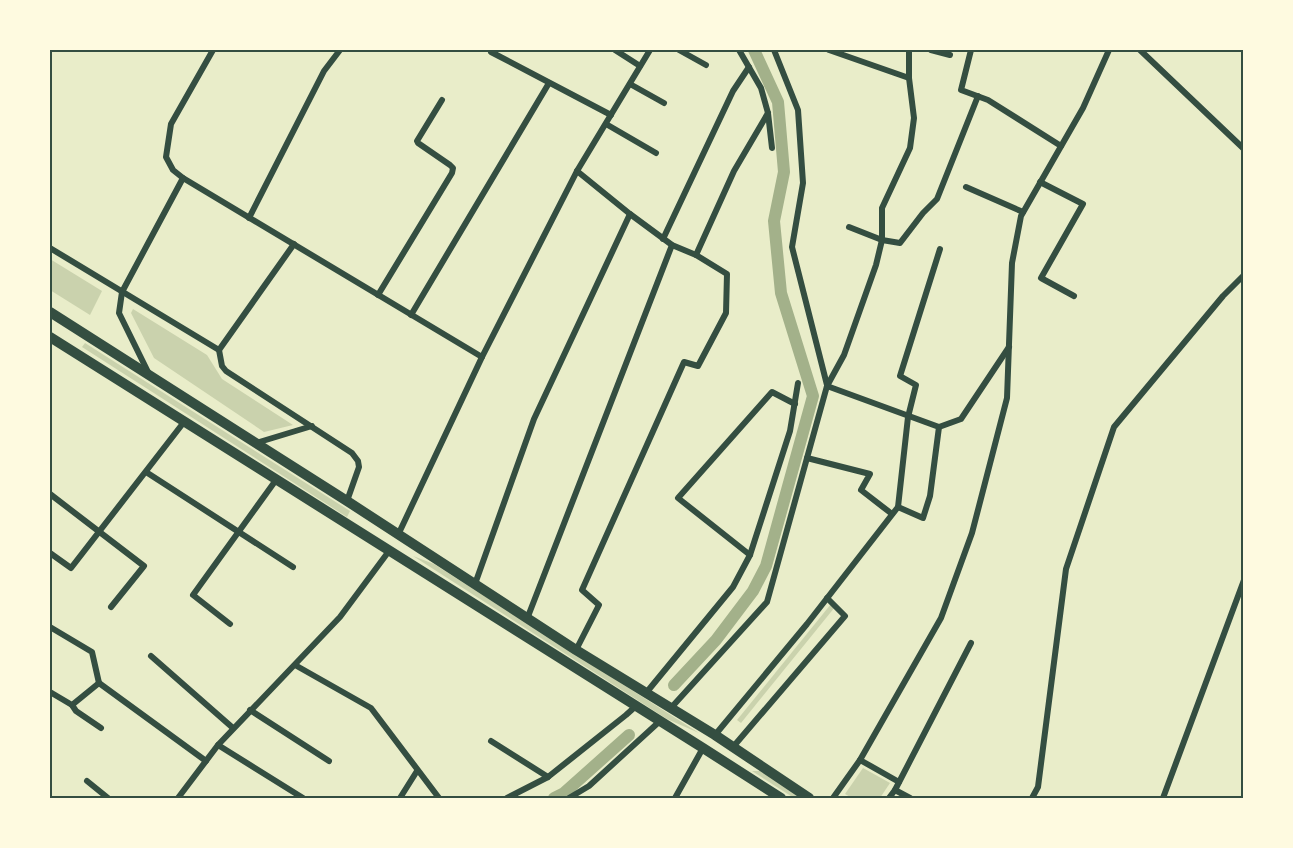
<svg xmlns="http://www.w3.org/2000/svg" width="1293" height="848" font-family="Roboto,sans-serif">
  <rect width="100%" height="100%" fill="#e9edc9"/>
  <g fill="#cad2ad">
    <polygon points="50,259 102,291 90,315 50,290"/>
    <polygon points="133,309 207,355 222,379 293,425 264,432 154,358 131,313"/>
    <polygon points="85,343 350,511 347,517 82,347"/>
    <polygon points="413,556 434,564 699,733 667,719"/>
    <polygon points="831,604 835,607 741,723 737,720"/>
    <polygon points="863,768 890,783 880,798 852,798 845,794"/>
    <polygon points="752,771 761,771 803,798 794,798"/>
  </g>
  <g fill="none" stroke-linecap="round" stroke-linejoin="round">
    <g stroke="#a3b18a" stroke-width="12">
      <polyline points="674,685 716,640 753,591 766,566 813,396 781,293 774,221 784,172 778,102 754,50"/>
      <polyline points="554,798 564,793 629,735"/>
    </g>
    <g stroke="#344e41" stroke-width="6">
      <polyline points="615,50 640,66"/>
      <polyline points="679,50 706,65"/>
      <polyline points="739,50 761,88 768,113 772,148"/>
      <polyline points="774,50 798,110 803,183 792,247 827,385"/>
      <polyline points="829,50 909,78"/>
      <polyline points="931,50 950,55"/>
      <polyline points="971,50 961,90 988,100 1061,146"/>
      <polyline points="1140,50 1244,149"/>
      <polyline points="491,52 611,115"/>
      <polyline points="630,84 664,103"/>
      <polyline points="606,124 656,153"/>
      <polyline points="183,178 482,357"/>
      <polyline points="1040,182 1083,204 1041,278 1074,296"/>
      <polyline points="966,187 1023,212"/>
      <polyline points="249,218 324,71 340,50"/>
      <polyline points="849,227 882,240 900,243 923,213 937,199 978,96"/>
      <polyline points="663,239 733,91 749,67"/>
      <polyline points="50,248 219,350 222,366 226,371 352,453 358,461 359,467 347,501"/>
      <polyline points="696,255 734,171 768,113"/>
      <polyline points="378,295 452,173 453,168 450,165 418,143 417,141 442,100"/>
      <polyline points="411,315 549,83"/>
      <polyline points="219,350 294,244"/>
      <polyline points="148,372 119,313 122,292 183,178 173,170 166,157 171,124 213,50"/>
      <polyline points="827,386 939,427 930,496 923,518 898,507"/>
      <polyline points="939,427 961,419 1009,347"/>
      <polyline points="256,443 312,426"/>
      <polyline points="807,458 870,474 861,490 892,514"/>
      <polyline points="146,472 293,567"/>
      <polyline points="50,494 144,566 111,607"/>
      <polyline points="398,535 482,357 577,171 650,50"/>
      <polyline points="50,553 71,568 184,422"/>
      <polyline points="750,555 678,498 772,392 795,404"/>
      <polyline points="475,584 534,419 630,214"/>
      <polyline points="527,619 672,245"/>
      <polyline points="230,624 193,595 276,480"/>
      <polyline points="50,627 92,652 99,683"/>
      <polyline points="576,650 599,605 582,590 684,362 698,366 726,313 727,274 696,255 672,245 630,214 577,171"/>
      <polyline points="151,656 233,728"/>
      <polyline points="295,665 371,708 439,798"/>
      <polyline points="99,683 206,761"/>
      <polyline points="50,692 72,705 99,683"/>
      <polyline points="646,693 733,587 750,555 790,431 798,383"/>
      <polyline points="72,705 76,711 101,728"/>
      <polyline points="670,709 767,602 827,386 844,355 876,265 882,240 882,208 910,148 914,118 909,78 909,50"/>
      <polyline points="250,710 329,761"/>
      <polyline points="715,735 807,624 898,507 908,417 916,385 900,376 940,249"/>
      <polyline points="491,741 548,777"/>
      <polyline points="218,745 303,798"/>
      <polyline points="733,747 845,616 827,598"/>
      <polyline points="860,760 899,782"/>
      <polyline points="87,781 108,798"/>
      <polyline points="895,790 910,798"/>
      <polyline points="178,798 218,745 340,617 389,551"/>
      <polyline points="400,798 417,771"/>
      <polyline points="507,798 548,777 626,715 636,706"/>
      <polyline points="569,798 589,786 660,721"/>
      <polyline points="675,798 703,748"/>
      <polyline points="833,798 860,760 941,618 972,533 1007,398 1012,263 1021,216 1083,108 1109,50"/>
      <polyline points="889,798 895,790 971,643"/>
      <polyline points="1032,798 1038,787 1066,569 1114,427 1223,296 1244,275"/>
      <polyline points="1163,798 1244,580"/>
    </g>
    <g stroke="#344e41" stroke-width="10">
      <polyline points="50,312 347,501 576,650 715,735 809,798"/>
      <polyline points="50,337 703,748 781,798"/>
    </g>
  </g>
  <rect width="1293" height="848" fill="none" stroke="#fefae0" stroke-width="102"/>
  <rect x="51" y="51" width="1191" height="746" fill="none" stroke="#344e41" stroke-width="2"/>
</svg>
